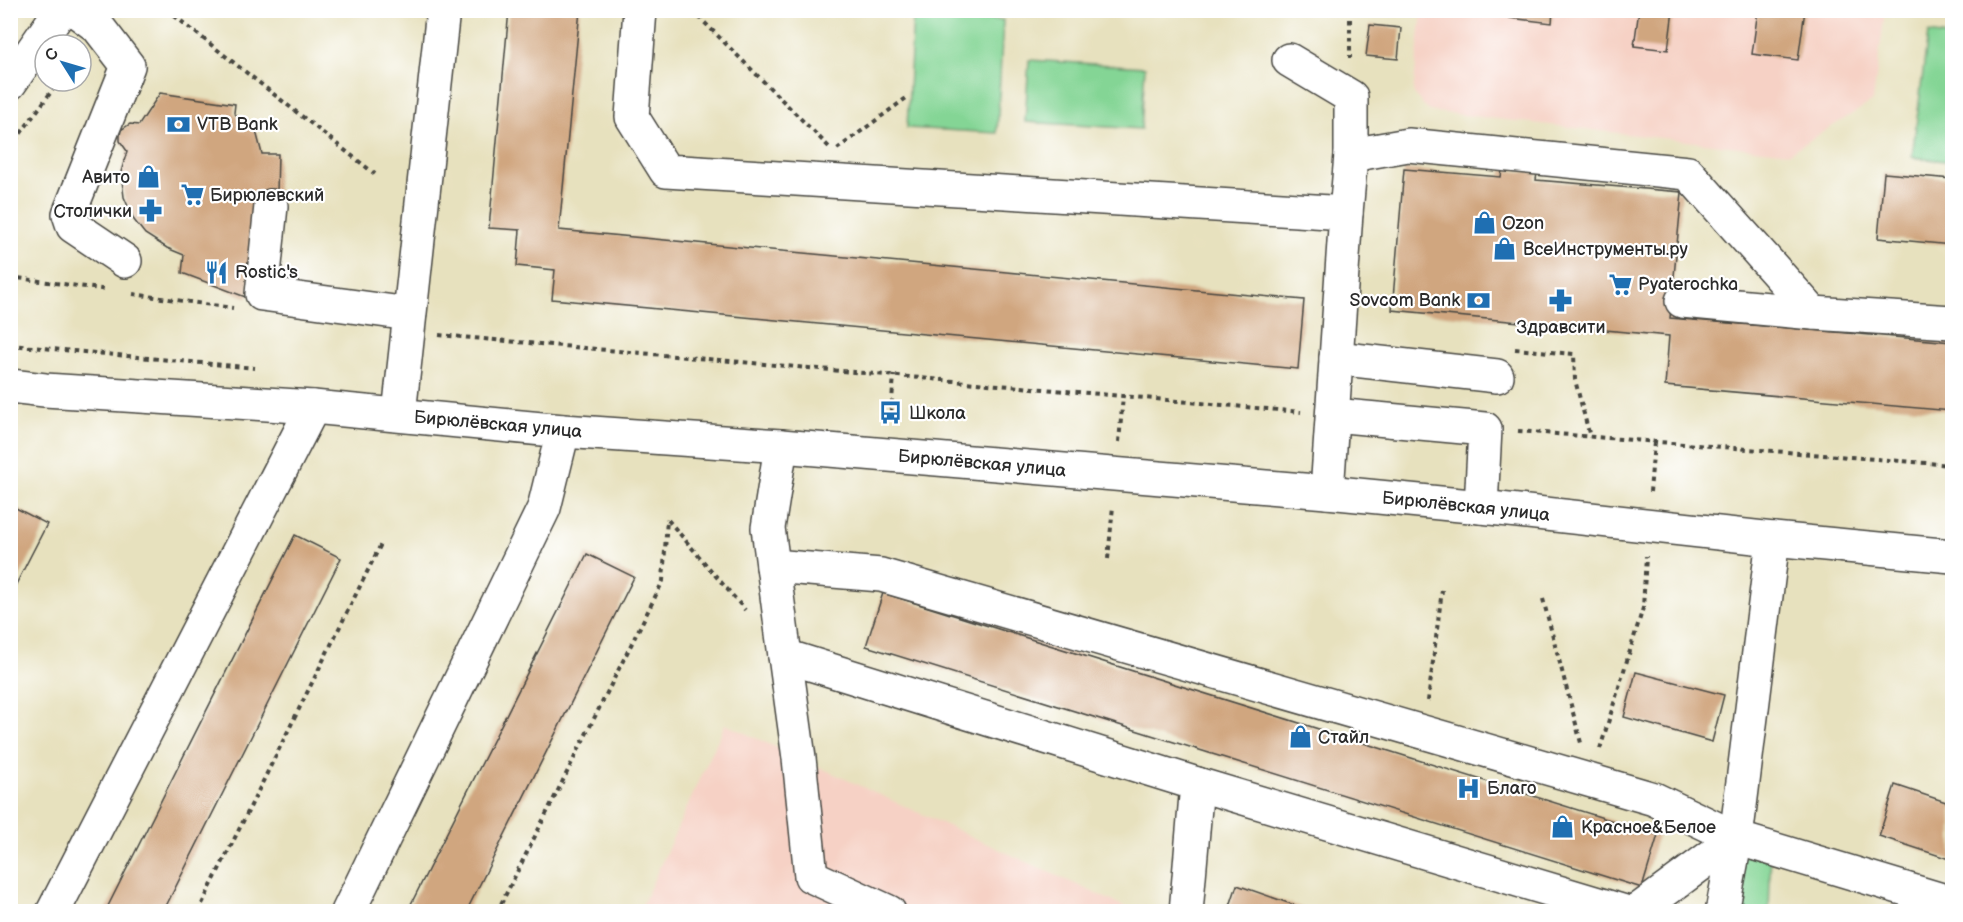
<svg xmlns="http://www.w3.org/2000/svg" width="1963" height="922" font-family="'Balsamiq Sans',sans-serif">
  <rect width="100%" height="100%" fill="#fff"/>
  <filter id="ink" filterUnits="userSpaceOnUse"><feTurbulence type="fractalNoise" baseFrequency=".0167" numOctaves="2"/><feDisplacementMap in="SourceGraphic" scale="12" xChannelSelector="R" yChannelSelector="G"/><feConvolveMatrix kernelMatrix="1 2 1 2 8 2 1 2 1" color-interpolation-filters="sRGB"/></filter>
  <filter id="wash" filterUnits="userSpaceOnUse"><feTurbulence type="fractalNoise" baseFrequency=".008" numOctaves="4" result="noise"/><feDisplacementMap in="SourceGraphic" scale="24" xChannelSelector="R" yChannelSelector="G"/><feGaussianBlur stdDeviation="1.35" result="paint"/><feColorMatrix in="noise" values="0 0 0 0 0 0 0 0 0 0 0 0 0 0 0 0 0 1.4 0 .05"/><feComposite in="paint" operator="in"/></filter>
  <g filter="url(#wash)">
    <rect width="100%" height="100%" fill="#e7e1be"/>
    <g fill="#f6d1c5">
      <polygon points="1422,11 1885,11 1873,101 1789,153 1429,111 1413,93"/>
      <polygon points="725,724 1134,911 639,912"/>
    </g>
    <g fill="#84d595" stroke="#588060" stroke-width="1.5">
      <polygon points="913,15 1003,20 997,133 907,128"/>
      <polygon points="1928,33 1952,37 1952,162 1912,157"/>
      <polygon points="1029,60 1145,67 1141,129 1025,122"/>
      <polygon points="1736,838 1771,848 1769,911 1722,912"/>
    </g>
    <g id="blocks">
      <g fill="#d0a67f">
        <polygon points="509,10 580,10 559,230 1304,300 1298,369 552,299 555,270 517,266 520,230 489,228"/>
        <polygon points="1511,10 1553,10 1552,23 1510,18"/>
        <polygon points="1639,10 1673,10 1668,50 1634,46"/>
        <polygon points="1758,10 1805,10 1798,60 1752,54"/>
        <polygon points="1370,25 1401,28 1398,59 1366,56"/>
        <polygon points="160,93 235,104 234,113 256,131 262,154 278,154 277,193 260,192 248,298 182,273 184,255 167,248 145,234 134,220 124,197 121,172 127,151 120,141 120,136 121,130 130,124 139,125"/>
        <polygon points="1404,169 1501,177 1502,170 1537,173 1536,180 1682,192 1670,318 1952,342 1952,411 1665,386 1669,336 1392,310"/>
        <polygon points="1884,173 1952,179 1952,245 1878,238"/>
        <polygon points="10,505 47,524 10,596"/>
        <polygon points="295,535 341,558 163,912 105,912"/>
        <polygon points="587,554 634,577 466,912 407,912"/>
        <polygon points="883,593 1658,835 1642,888 866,646"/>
        <polygon points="1636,672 1724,695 1712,742 1624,717"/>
        <polygon points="1895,785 1952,804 1952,860 1879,836"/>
        <polygon points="1237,885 1311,911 1311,912 1228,912"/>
      </g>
    </g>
  </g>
  <g filter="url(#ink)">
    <use href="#blocks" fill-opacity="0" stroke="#474641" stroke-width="1.5"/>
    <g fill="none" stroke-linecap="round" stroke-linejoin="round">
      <defs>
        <g id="minor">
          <polyline points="75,10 98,27 128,66 69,214 73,226 125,261"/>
          <polyline points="640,10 632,117 666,171 1346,213 1327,492"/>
          <polyline points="1289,60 1351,97 1351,155 1346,213"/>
          <polyline points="10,83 61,10"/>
          <polyline points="1351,155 1408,145 1688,173 1813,313"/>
          <polyline points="271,206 262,294 409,314"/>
          <polyline points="1682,301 1813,313 1952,322"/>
          <polyline points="1336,358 1497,376"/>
          <polyline points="10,386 45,390 313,407 563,431 781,446 1327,492 1481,507 1773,539 1952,556"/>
          <polyline points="399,414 443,10"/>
          <polyline points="1333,415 1485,429 1481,507"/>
          <polyline points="781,446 768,528 785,656 1197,784 1186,912"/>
          <polyline points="773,566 881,575 1654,799 1736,838 1952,903"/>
          <polyline points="785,656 799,758 811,876 889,912"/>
          <polyline points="1197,784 1625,912"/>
          <polyline points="53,912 313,407"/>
          <polyline points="348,912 544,508 563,431"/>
          <polyline points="1636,912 1736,838"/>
          <polyline points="1722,912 1736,838 1773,539"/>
        </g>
      </defs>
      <use href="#minor" stroke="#474641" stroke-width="36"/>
      <g stroke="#474641" stroke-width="4" stroke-dasharray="4.5 4.5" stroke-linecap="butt">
        <polyline points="167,10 375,174"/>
        <polyline points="692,10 831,149"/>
        <polyline points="1350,10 1350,58"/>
        <polyline points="10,148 59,81"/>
        <polyline points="837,149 909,96"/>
        <polyline points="10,277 108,290"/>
        <polyline points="133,294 233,308"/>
        <polyline points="439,335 1301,412"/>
        <polyline points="10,345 255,368"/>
        <polyline points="1515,349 1574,354 1575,380 1590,437"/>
        <polyline points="891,413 894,375"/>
        <polyline points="1518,431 1952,465"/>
        <polyline points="1119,442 1123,396"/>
        <polyline points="1650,492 1654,442"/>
        <polyline points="668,520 745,610"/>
        <polyline points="1108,559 1113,506"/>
        <polyline points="1543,599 1581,743"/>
        <polyline points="1428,701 1442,590"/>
        <polyline points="1600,749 1643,608 1646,556"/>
        <polyline points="198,912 382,542"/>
        <polyline points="497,912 663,581 667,519"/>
      </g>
      <use href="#minor" stroke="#fff" stroke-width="33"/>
    </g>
  </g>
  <defs>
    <symbol id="bank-bare" viewBox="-9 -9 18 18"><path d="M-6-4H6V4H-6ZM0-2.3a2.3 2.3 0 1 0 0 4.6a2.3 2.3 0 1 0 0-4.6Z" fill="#1f6fb2" stroke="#fff" stroke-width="2.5" paint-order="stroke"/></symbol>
    <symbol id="shop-bare" viewBox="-9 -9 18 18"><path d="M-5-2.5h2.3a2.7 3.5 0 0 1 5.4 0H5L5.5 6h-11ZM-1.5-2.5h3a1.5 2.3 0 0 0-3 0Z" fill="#1f6fb2" stroke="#fff" stroke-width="2.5" paint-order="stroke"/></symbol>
    <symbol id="supermarket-bare" viewBox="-9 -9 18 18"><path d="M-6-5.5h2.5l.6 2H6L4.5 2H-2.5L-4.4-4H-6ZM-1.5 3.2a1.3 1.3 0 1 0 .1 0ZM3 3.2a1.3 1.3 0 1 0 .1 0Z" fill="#1f6fb2" stroke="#fff" stroke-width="2.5" paint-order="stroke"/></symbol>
    <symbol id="pharmacy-bare" viewBox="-9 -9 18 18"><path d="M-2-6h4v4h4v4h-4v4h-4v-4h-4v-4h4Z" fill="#1f6fb2" stroke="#fff" stroke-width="2.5" paint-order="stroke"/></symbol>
    <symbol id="restaurant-bare" viewBox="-9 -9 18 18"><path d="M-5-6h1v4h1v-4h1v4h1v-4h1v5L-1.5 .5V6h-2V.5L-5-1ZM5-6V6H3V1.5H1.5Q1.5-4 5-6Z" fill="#1f6fb2" stroke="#fff" stroke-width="2.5" paint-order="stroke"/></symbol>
    <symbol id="bus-bare" viewBox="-9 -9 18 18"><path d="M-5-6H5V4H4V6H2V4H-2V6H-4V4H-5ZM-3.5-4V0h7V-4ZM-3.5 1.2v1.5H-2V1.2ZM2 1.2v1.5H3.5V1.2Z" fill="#1f6fb2" stroke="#fff" stroke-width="2.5" paint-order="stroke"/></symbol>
    <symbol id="hospital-bare" viewBox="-9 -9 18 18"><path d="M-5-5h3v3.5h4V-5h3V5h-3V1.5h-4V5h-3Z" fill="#1f6fb2" stroke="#fff" stroke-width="2.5" paint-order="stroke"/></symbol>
  </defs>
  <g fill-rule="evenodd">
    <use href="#bank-bare" x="162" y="108" width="33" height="33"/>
    <use href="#shop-bare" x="132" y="160" width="33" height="33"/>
    <use href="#supermarket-bare" x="176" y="178" width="33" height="33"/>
    <use href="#pharmacy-bare" x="134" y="194" width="33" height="33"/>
    <use href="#shop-bare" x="1468" y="206" width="33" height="33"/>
    <use href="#shop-bare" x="1488" y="232" width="33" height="33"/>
    <use href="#restaurant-bare" x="200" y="256" width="33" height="33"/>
    <use href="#supermarket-bare" x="1604" y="268" width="33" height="33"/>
    <use href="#bank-bare" x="1462" y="284" width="33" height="33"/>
    <use href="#pharmacy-bare" x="1544" y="284" width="33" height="33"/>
    <use href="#bus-bare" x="874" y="396" width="33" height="33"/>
    <use href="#shop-bare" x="1284" y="720" width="33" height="33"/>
    <use href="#hospital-bare" x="1452" y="772" width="33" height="33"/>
    <use href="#shop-bare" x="1546" y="810" width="33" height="33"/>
  </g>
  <g text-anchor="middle" stroke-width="4.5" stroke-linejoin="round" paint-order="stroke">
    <g font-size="18" fill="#2b2b2b" stroke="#fff" text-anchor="start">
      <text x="197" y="130">VTB Bank</text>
      <text x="130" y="183" text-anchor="end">Авито</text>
      <text x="210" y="201">Бирюлевский</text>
      <text x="132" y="217" text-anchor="end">Столички</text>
      <text x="1502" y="229">Ozon</text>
      <text x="1523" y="255">ВсеИнструменты.ру</text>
      <text x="235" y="278">Rostic's</text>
      <text x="1638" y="290">Pyaterochka</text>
      <text x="1460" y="306" text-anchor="end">Sovcom Bank</text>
      <text x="1561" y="333" text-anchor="middle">Здравсити</text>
      <text x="909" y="419">Школа</text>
      <text x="1318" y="743">Стайл</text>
      <text x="1487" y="794">Благо</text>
      <text x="1581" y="833">Красное&amp;Белое</text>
    </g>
    <g font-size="18" fill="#2b2b2b" stroke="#fff">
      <text transform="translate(498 424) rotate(5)" y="6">Бирюлёвская улица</text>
      <text transform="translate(982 463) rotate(5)" y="6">Бирюлёвская улица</text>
      <text transform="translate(1466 506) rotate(6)" y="6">Бирюлёвская улица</text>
    </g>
  </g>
  <rect width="1963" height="922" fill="none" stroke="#fff" stroke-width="36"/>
  <g transform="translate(63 63) rotate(307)"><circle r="28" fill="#ffffff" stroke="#aaaaaa" stroke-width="1.5"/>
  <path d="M0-4.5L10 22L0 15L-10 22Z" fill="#1f6fb2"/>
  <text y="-9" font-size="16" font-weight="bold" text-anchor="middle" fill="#2b2b2b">С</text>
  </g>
</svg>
